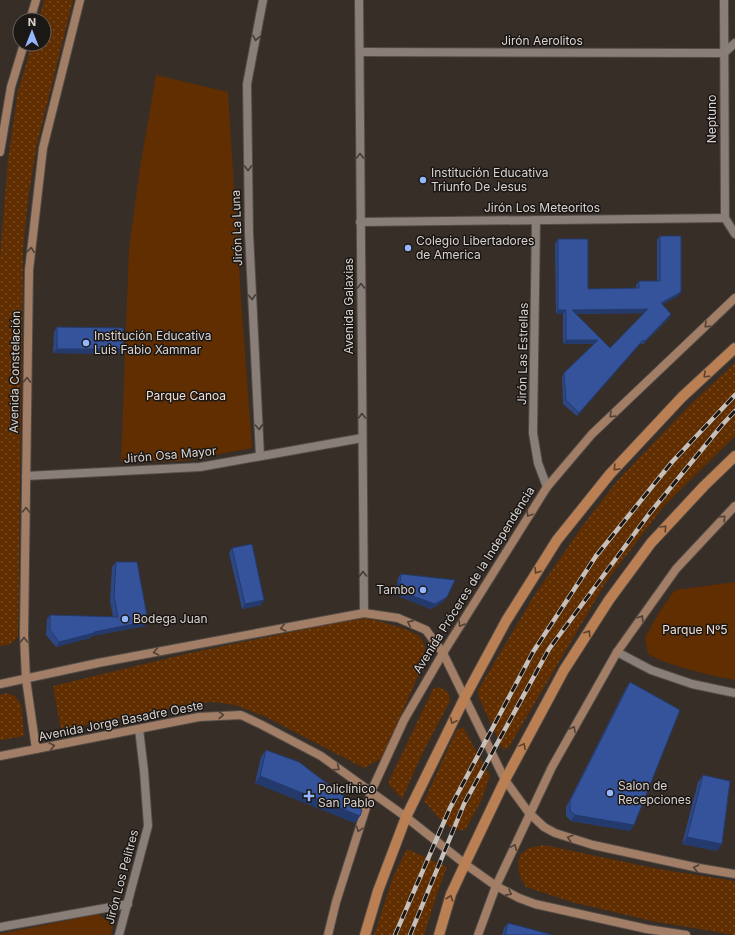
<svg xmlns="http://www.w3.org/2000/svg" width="735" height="935" font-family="Inter,sans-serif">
  <defs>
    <pattern id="grass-dots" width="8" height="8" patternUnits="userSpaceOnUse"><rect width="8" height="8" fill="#602e00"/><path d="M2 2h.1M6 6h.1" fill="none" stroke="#764b24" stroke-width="1.8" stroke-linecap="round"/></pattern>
  </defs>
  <rect width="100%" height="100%" fill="#372e28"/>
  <g fill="url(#grass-dots)">
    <polygon points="44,0 73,0 37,144 28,199 23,251 18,636 11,644 0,646 0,257 8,160 18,91 32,44 44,44 44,20 39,20"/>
    <polygon points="735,363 735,436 664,506 606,582 509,747 503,750 479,698 478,690 534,596 581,528 617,481 691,404"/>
    <path d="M367 618C378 621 414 630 420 637 425 644 426 650 426 658L382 758 364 768 266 717 235 705 213 702 196 703 61 730 53 686 190 653 349 620Z"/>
    <polygon points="439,687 448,692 450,701 422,754 402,799 388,783 433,689"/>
    <polygon points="6,693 15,696 21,705 24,736 0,740 0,695"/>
    <path d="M463 727 490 776 481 801 465 830C447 832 435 813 424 801L456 731Z"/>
    <polygon points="544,845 658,869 735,881 735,935 652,921 572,902 526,887 520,877 518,865 520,855 529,848"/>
    <polygon points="407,849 447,867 437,894 424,935 374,935 393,877"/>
  </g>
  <g fill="#602e00">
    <polygon points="156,75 228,92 242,314 252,448 182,461 121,462 129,248 140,168"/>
    <path d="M735 582V680C705 674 675 668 648 654L645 638 658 614 675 590Z"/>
    <polygon points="98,914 113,925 111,935 0,935 0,934"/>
  </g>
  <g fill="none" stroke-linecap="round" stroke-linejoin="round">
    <defs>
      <g id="street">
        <polyline points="359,0 364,613"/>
        <polyline points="724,0 725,218 735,234"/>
        <polyline points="360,52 724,53"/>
        <polyline points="724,53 735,43"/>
        <polyline points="536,220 533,433 538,463 547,487"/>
        <polyline points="360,222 725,218"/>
        <polyline points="260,456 249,233 247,84 263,0"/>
        <polyline points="26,476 200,467 362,438"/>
        <polyline points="617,652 651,670 692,684 735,693"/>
        <polyline points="0,927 128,904"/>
        <polyline points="119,935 148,826 144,771 139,729"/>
      </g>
      <g id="secondary">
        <polyline points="30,20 36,0"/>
        <polyline points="0,152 11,87 24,44"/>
        <polyline points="0,684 98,663 364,613 398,618 426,630 443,653 505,780 529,813 544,827 555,833 593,845 699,868 735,874"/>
        <polyline points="36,749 26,679 24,635 29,270 43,148 80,0"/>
        <polyline points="0,756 199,717 241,715 262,725 321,756 406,817 465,864 496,886 519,898 535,904 647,929 686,935"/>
        <polyline points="328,935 336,902 371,792 404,720 443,653 547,487 592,434 735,298"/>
        <polyline points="478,935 496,886 552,767 617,652 676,569 735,506"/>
      </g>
      <g id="primary">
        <polyline points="365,935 378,891 406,817 465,697 506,621 557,540 610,474 682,397 735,348"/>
        <polyline points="439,935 451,894 465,864 505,780 564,670 609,600 651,543 704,486 735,456"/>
      </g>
    </defs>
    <use href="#street" stroke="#524b46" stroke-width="10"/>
    <use href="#secondary" stroke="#524b46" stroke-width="10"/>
    <use href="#primary" stroke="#524b46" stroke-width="12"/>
    <use href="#street" stroke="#897e78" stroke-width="8"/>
    <use href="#secondary" stroke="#a17e65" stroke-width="8"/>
    <use href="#primary" stroke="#ba7f52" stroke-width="10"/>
    <defs>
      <g id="rail">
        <polyline points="395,935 450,808 533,652 596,556 672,462 735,395"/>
        <polyline points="410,935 464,804 549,649 649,514 722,425 735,411"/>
      </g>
    </defs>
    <use href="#rail" stroke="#c6c0bc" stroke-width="4.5"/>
    <use href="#rail" stroke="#1b1715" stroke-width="3" stroke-dasharray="9" stroke-linecap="butt"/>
  </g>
  <g fill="#2d4784" fill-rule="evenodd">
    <path d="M660 236 681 292 678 296 662 304 671 314 669 318 642 345 641 343 577 416 563 404 562 377 564 373 594 344H563V314H556L555 243 558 239 588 289 636 288V285L639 281H657V240ZM645 313 610 348 576 314Z"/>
    <polygon points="57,327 123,349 119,354 53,353 54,332"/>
    <polygon points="232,548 264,600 261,605 242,609 229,553"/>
    <polygon points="116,562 145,626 92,636 90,638 56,647 46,635 47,619 50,615 113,617 110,601 112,567"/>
    <polygon points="401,574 443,602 431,609 396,595 398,578"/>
    <polygon points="630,682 630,831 571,821 566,816 566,807 626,688"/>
    <polygon points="266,750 355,823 255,783 261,757"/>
    <polygon points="703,775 717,851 682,844 698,782"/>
    <polygon points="508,923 553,935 502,935 504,928"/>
  </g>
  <g fill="#243a6c">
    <polygon points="681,292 678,296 658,307 661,303"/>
    <polygon points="648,309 646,313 569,314 572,310"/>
    <polygon points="558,310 566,310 563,314 556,314"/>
    <polygon points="671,314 669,318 642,345 645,341"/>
    <polygon points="566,340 598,340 595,344 563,344"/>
    <polygon points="643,340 641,343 577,416 579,413"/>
    <polygon points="57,349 123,349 119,354 53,353"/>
    <polygon points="399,591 447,597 443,602 431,609 396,595"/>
    <polygon points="264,600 261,605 242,609 245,604"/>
    <polygon points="148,621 145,626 92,636 90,638 56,647 59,642 94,632"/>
    <polygon points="260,776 360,816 355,823 255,783"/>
    <polygon points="575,815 634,825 630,831 571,821"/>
    <polygon points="687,837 722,844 717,851 682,844"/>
  </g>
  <g fill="#34539a" stroke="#243a6c" fill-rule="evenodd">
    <path d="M660 236H681V292L661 303 671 314 645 341 643 340 579 413 566 400 564 373 598 340H566V310H558V239H588V289L639 288V281H660ZM648 309 610 348 572 310Z"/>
    <polygon points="57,327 123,328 123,349 57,349"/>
    <polygon points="252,544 264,600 245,604 232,548"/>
    <polygon points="116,562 137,562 148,621 94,632 94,633 59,642 50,630 50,615 118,617 114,596"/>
    <polygon points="401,574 455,580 447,597 435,604 399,591"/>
    <polygon points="630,682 680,710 634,825 575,815 570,811 570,801"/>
    <polygon points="266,750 299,762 362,810 360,816 260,776"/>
    <polygon points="703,775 730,781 722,844 687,837"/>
    <polygon points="508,923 553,935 505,935"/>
  </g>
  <defs><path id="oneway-chevron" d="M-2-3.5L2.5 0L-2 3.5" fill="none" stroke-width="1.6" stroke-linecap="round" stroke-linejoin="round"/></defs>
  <g stroke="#423b38">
    <use href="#oneway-chevron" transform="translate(256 38) rotate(100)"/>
    <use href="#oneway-chevron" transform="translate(360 156) rotate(-90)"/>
    <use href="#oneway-chevron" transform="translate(248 168) rotate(89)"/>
    <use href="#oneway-chevron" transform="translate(361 286) rotate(-90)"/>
    <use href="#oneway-chevron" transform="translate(252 297) rotate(87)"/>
    <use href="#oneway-chevron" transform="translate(362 416) rotate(-90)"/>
    <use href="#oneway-chevron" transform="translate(259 427) rotate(87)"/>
    <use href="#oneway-chevron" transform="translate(363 574) rotate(-91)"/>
  </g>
  <g stroke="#514035">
    <use href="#oneway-chevron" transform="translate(31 250) rotate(-84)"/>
    <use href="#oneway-chevron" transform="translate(707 325) rotate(137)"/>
    <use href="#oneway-chevron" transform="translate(27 380) rotate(-89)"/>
    <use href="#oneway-chevron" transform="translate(612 415) rotate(136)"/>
    <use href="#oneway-chevron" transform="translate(26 510) rotate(-89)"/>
    <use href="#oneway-chevron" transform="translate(529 514) rotate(122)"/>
    <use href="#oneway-chevron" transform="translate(723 518) rotate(-47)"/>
    <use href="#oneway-chevron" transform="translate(641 618) rotate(-56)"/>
    <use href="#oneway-chevron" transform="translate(410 623) rotate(-156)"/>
    <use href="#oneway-chevron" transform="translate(461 624) rotate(121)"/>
    <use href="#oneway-chevron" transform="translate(283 628) rotate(169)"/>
    <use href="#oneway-chevron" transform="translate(24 640) rotate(-91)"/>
    <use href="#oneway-chevron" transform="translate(156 652) rotate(169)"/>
    <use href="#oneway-chevron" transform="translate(221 715) rotate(-2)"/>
    <use href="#oneway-chevron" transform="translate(573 729) rotate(-60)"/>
    <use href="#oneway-chevron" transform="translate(52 746) rotate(-12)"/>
    <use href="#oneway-chevron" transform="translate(337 768) rotate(37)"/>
    <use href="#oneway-chevron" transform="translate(359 829) rotate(108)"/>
    <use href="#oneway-chevron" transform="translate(570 838) rotate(-163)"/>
    <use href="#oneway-chevron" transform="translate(514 847) rotate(-66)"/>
    <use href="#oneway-chevron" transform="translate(696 868) rotate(-169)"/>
    <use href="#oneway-chevron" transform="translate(509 893) rotate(28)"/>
  </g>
  <g stroke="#5b412d">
    <use href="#oneway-chevron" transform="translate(706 375) rotate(137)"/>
    <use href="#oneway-chevron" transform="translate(616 468) rotate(133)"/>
    <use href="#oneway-chevron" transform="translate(664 528) rotate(-47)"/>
    <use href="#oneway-chevron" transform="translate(537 571) rotate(122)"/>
    <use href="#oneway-chevron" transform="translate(588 633) rotate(-57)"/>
    <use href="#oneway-chevron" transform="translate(453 721) rotate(116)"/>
    <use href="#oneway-chevron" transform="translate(523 746) rotate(-62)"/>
    <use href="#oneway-chevron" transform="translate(450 898) rotate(-71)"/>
  </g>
  <g fill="#94b7fd" stroke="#1b1715" stroke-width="1.5">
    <circle cx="423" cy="180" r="4"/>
    <circle cx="408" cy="248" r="4"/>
    <circle cx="86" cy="343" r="4"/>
    <circle cx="423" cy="590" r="4"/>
    <circle cx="125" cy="619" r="4"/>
    <circle cx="610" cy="793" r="4"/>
    <path d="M307 790h4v4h4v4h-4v4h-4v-4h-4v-4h4z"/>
  </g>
  <g text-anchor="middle" stroke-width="3" stroke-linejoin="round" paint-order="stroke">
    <g font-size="12" fill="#d8d3cf" stroke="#1b1715">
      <text x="542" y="45">Jirón Aerolitos</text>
      <text transform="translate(712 119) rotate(-90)" y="4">Neptuno</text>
      <text x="542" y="212">Jirón Los Meteoritos</text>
      <text transform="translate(237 228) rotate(-92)" y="4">Jirón La Luna</text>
      <text transform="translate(349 306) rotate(-90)" y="4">Avenida Galaxias</text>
      <text transform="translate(523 354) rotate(-89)" y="4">Jirón Las Estrellas</text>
      <text transform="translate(15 372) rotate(-89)" y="4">Avenida Constelación</text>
      <text transform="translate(170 455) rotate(-5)" y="4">Jirón Osa Mayor</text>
      <text transform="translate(474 580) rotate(-58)" y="4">Avenida Próceres de la Independencia</text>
      <text transform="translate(121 721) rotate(-11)" y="4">Avenida Jorge Basadre Oeste</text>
      <text transform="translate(122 877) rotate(-75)" y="4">Jirón Los Pelitres</text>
    </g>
    <g font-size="12" fill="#d8d3cf" stroke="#1b1715" text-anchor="start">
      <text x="431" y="177">Institución Educativa<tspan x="431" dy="14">Triunfo De Jesus</tspan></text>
      <text x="416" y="245">Colegio Libertadores<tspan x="416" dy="14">de America</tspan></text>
      <text x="94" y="340">Institución Educativa<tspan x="94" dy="14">Luis Fabio Xammar</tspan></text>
      <text x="415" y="594" text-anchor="end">Tambo</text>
      <text x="133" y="623">Bodega Juan</text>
      <text x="618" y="790">Salon de<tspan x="618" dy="14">Recepciones</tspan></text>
      <text x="318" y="793">Policlínico<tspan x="318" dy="14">San Pablo</tspan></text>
    </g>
    <g font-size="12" fill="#f3ded0" stroke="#1b1715">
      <text x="186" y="400">Parque Canoa</text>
      <text x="695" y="634">Parque Nº5</text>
    </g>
  </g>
  <g transform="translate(32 32)"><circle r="19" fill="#1b1715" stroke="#67625f"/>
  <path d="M0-3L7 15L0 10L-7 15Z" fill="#94b7fd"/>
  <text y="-6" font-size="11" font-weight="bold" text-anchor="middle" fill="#d8d3cf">N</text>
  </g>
</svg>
